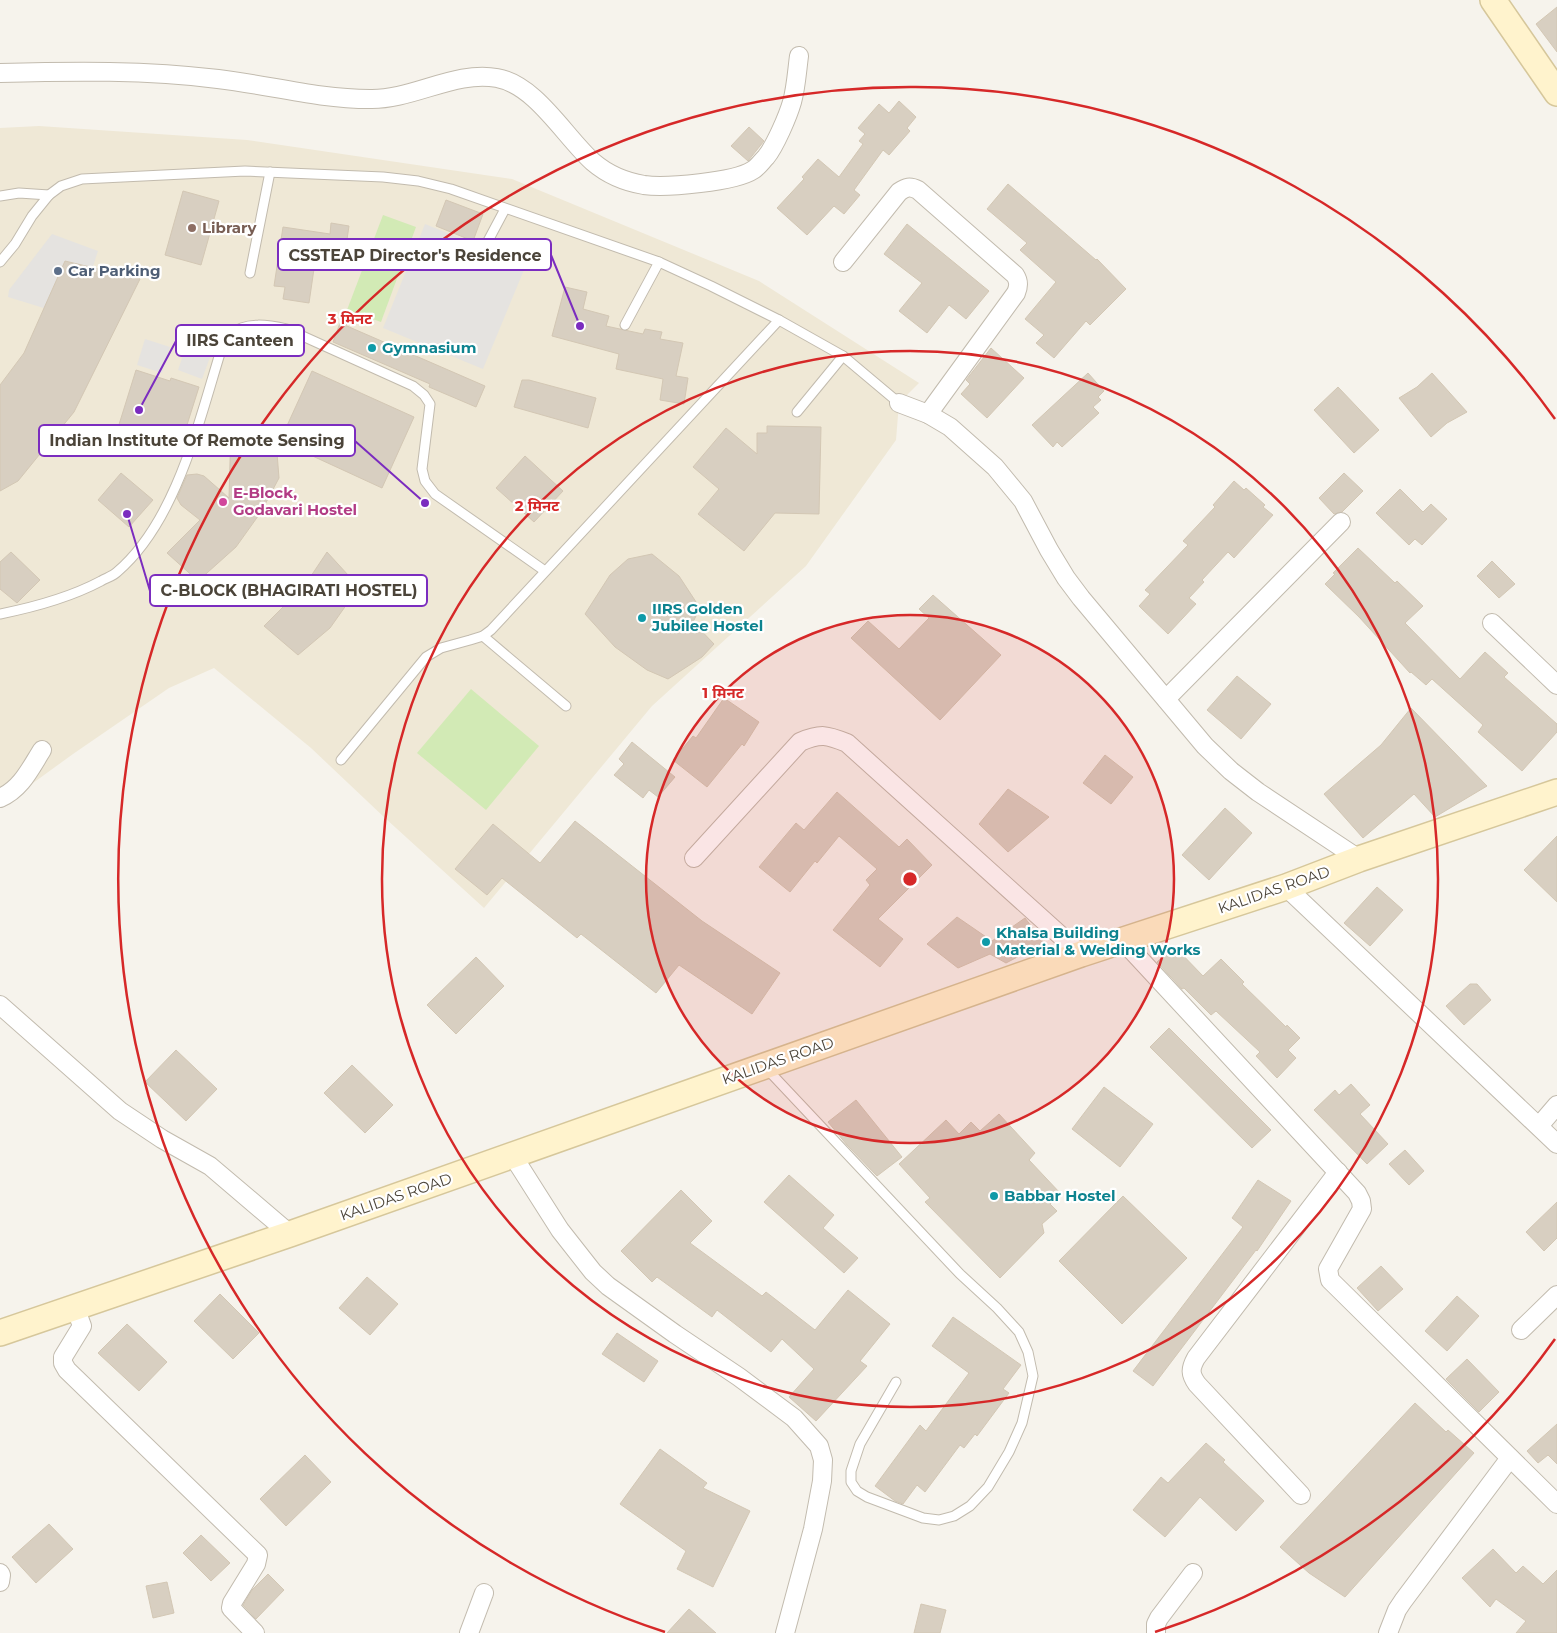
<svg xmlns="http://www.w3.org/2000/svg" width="1557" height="1633" font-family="Montserrat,'Noto Sans Devanagari',sans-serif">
  <rect width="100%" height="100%" fill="#f6f3ec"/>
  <polygon fill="#efe8d6" points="39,126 247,140 512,179 759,281 919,383 899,403 896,440 806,566 652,706 484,908 385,818 311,748 214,668 169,688 73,754 0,807 0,128"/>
  <g fill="#d2eab5">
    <polygon points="383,215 416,227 381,322 347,310"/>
    <polygon points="471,689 539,746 486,810 417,753"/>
  </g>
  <g fill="#e5e3e0">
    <polygon points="425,224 526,265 483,369 383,328"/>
    <polygon points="52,234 98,251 76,318 8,297 9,290"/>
    <polygon points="191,332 216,341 202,379 178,370"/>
    <polygon points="145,339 170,347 162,373 137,365"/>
  </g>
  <g fill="#d8cfc1" stroke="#d3c7b4">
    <polygon points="1557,7 1557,52 1536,24"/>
    <polygon points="899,101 916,117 907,128 910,131 889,155 883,150 854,190 860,195 844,214 834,206 807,235 777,208 804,179 802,177 818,159 839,177 863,144 859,141 865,134 858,128 879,104 889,113"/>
    <polygon points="749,127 764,141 748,161 731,146"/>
    <polygon points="1008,184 1096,260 1097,259 1126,289 1090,325 1086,321 1054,358 1036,343 1044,335 1025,319 1056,282 1020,250 1027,243 987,209"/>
    <polygon points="183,191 219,201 201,265 165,255"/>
    <polygon points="446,200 483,214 473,241 436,226"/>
    <polygon points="331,223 349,226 343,266 315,262 309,303 283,299 285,287 274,286 283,227 330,234"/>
    <polygon points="907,224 989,291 966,319 949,305 927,333 899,311 922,283 884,254"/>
    <polygon points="65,261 140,279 74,412 18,481 0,491 0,385 24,353"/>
    <polygon points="565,287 587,292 583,309 609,316 606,326 643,334 645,329 662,332 660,339 683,343 676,376 688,378 684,404 660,400 663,379 616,369 619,354 552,336"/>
    <polygon points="340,323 485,386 476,407 429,387 430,384 333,342"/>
    <polygon points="991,348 1024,378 987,418 961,394 970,384 966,380"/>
    <polygon points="136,370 170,381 171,378 199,387 179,450 117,431"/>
    <polygon points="312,371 414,417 382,488 280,441"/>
    <polygon points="1088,373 1104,391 1098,397 1101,400 1093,407 1099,413 1062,447 1057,442 1053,447 1032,425"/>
    <polygon points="1432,373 1467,412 1447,423 1431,437 1399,398 1417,387"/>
    <polygon points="522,380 529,380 596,398 588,428 514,407"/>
    <polygon points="1338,387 1379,430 1354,453 1314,410"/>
    <polygon points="231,426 275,428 279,478 261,512 236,547 198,581 167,553 200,520 181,505 177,498 187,475 197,474 204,476 229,498"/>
    <polygon points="767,426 821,427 819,514 775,513 744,551 698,514 719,489 693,467 726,428 757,454 757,433 767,433"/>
    <polygon points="525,456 563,491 534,522 496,488"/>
    <polygon points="121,473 153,500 129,527 98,500"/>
    <polygon points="1344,473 1363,491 1342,512 1334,514 1319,498"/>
    <polygon points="1234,481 1244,490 1246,488 1265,505 1263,507 1273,515 1234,558 1228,552 1202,580 1204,582 1189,598 1196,604 1168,634 1139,606 1150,594 1145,590 1188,545 1183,541 1215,507 1213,505"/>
    <polygon points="1400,489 1423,512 1431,504 1447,519 1422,545 1415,539 1409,545 1376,513"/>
    <polygon points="1358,548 1395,583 1397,581 1423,606 1405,623 1460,679 1485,652 1508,673 1504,677 1557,724 1557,732 1522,771 1478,732 1483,725 1432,679 1426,685 1411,672 1410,673 1359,617 1325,584 1335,574 1333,573"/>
    <polygon points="11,552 40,580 17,603 0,589 0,562"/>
    <polygon points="327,552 359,587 330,628 298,655 264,626 305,585"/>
    <polygon points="652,554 679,576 700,608 693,622 714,644 702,657 668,679 647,670 615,647 585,614 610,575 628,559"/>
    <polygon points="1492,561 1515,584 1499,598 1477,576"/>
    <polygon points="933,595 1001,655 940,720 851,638 868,621 899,649 929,618 919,609"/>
    <polygon points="1237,676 1271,704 1241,739 1207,710"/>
    <polygon points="724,698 759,722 744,746 742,744 707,787 673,760 693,736 696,738"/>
    <polygon points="1411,708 1487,786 1435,817 1414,794 1363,838 1324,794 1381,745"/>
    <polygon points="632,742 675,777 658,797 649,790 643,798 614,775 624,764 619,759"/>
    <polygon points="1105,755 1133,777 1111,804 1083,783"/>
    <polygon points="1008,789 1049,817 1008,852 979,824"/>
    <polygon points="837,792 899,847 907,839 932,865 878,919 903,939 880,967 833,930 870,885 866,880 877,869 839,836 817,863 815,861 790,892 759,867 796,823 804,830"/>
    <polygon points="1225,808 1252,833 1209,880 1182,855"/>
    <polygon points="575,821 702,921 780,973 752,1014 679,965 656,993 581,934 577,938 502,878 487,895 455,869 493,824 540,863"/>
    <polygon points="1557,836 1557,902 1524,870"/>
    <polygon points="1377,887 1403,910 1370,946 1344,923"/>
    <polygon points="957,917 992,941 1025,918 1044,943 1006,963 990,954 958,968 927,944"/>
    <polygon points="1174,946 1203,976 1221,959 1244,982 1242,984 1286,1027 1287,1025 1300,1038 1288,1050 1296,1058 1277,1078 1256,1056 1260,1052 1216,1011 1211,1015 1184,988 1182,989 1157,962"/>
    <polygon points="476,957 504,986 456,1034 427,1005"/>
    <polygon points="1470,984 1477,984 1491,1000 1464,1025 1446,1006"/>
    <polygon points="1169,1028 1271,1130 1252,1148 1150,1047"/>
    <polygon points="176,1050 217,1089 186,1121 145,1082"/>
    <polygon points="352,1065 393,1105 365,1133 324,1093"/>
    <polygon points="1351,1084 1370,1105 1360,1114 1388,1144 1367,1164 1314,1110 1335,1090 1339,1095"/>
    <polygon points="1104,1087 1153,1124 1120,1167 1072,1129"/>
    <polygon points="856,1100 902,1157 877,1176 847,1145 828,1122"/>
    <polygon points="999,1114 1035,1153 1029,1160 1061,1194 1050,1204 1057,1211 1042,1224 1044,1233 1000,1278 925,1202 930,1198 899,1164 946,1120 959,1134 971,1122 980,1131"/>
    <polygon points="1405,1150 1424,1171 1409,1185 1389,1164"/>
    <polygon points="789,1175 834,1215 823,1228 858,1258 844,1273 764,1202"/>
    <polygon points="1258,1180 1291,1201 1257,1251 1256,1250 1153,1386 1133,1371 1243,1227 1232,1218"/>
    <polygon points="681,1190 712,1221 690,1243 762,1296 766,1292 815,1330 848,1290 890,1324 860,1361 867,1366 816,1421 789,1397 814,1369 782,1339 771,1352 717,1310 712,1317 657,1277 652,1282 621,1251"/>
    <polygon points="1123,1196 1187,1258 1122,1324 1059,1261"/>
    <polygon points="1557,1202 1557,1238 1544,1251 1526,1232"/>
    <polygon points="1381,1266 1403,1289 1378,1311 1357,1288"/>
    <polygon points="367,1277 398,1304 370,1335 339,1308"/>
    <polygon points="220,1294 259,1333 233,1359 194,1321"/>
    <polygon points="1457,1296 1479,1316 1447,1351 1425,1331"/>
    <polygon points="953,1317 1021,1365 1003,1389 1009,1393 977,1436 975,1434 964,1448 960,1445 925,1492 917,1485 903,1504 895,1501 875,1486 920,1425 926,1431 969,1373 932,1346"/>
    <polygon points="127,1324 167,1362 139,1391 98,1353"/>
    <polygon points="617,1333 658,1361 644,1382 602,1354"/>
    <polygon points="1467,1359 1499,1392 1479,1412 1446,1379"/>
    <polygon points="1415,1403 1446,1432 1448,1430 1474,1453 1345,1597 1309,1573 1280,1547"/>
    <polygon points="1557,1424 1557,1464 1548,1455 1538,1463 1527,1451"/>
    <polygon points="1206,1443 1225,1460 1223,1462 1264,1501 1236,1531 1200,1497 1165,1537 1133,1510 1161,1477 1168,1483"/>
    <polygon points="660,1449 707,1483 703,1488 750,1511 713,1587 677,1569 686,1551 620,1504"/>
    <polygon points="305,1455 331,1482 286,1526 260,1499"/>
    <polygon points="49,1524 73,1549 36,1583 12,1557"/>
    <polygon points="201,1535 230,1563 211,1581 183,1553"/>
    <polygon points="1493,1549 1516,1573 1523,1566 1543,1584 1557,1570 1557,1633 1516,1633 1526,1621 1496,1599 1490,1607 1462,1578"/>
    <polygon points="268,1574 284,1590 256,1619 243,1605 252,1590"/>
    <polygon points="167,1582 174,1613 153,1618 146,1586"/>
    <polygon points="921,1604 946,1610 940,1633 914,1633"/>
    <polygon points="689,1609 716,1633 667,1633"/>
  </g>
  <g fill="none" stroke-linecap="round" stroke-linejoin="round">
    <defs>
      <g id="lane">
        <polyline points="0,196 19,193 49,195"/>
        <polyline points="481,254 505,209"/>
        <polyline points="0,262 15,244 32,216 49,195 61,186 82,179 245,171 383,177 418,181 451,189 659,262 711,286 779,320 843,356 899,403"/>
        <polyline points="250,273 270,172"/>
        <polyline points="625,325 659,262"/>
        <polyline points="797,412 843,356"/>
        <path d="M0 614C35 607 69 598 101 581 106 578 113 576 117 572 177 521 199 420 222 347 224 343 227 337 231 334 246 321 269 325 287 329L413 386 424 395 430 404 422 469 425 481 435 494 545 571"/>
        <polyline points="483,636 566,706"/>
        <polyline points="341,760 426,657 441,648 470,640 483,636 491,630 779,320"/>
        <polyline points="766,1068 960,1274 997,1308 1019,1332 1028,1352 1033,1376 1022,1423 1009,1452 988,1487 970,1506 954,1516 939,1520 923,1518 867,1497 857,1491 851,1482 851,1471 860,1444 896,1382"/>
      </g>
      <g id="street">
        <path d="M0 73C73 71 146 70 218 79 269 85 318 99 370 99 412 100 456 70 497 78 536 85 565 137 593 162 607 174 626 182 644 185 666 188 735 182 753 170 758 167 762 161 766 157 775 146 788 116 792 102 796 88 797 71 799 56"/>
        <path d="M843 262 899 192C906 187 910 186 918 190L1015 275C1019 281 1019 286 1016 293L928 414"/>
        <polyline points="899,403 928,414 950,427 995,467 1023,501 1049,550 1066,578 1081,598 1205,746 1231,771 1258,792 1359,859"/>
        <polyline points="1492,623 1557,685"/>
        <polyline points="1166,699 1341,522"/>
        <path d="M0 798C21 789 30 769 42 750"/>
        <path d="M694 858 800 742C821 733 827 735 847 743L1081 954"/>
        <polyline points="1286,887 1557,1144"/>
        <polyline points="1123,941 1357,1193 1361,1201 1362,1209 1328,1269 1330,1280 1557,1504"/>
        <polyline points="0,1005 120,1111 162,1139 210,1166 290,1234"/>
        <polyline points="1539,1126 1557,1105"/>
        <polyline points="513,1156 560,1230 593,1272 608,1286 675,1334 739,1377 794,1418 819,1446 823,1460 822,1481 813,1529 785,1633"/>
        <polyline points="75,1307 82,1326 63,1357 63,1363 67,1370 258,1555 256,1564 232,1603 231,1608 255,1633"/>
        <polyline points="1521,1330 1557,1295"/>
        <path d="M1301 1495 1197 1384C1190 1374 1190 1369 1196 1358L1338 1172"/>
        <polyline points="0,1573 1,1575 0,1582"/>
        <polyline points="469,1633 484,1593"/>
        <polyline points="1156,1633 1156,1624 1159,1618 1193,1573"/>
        <polyline points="1388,1633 1397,1610 1403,1601 1510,1458"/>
      </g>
      <g id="secondary">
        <polyline points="1493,0 1557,93"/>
        <polyline points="0,1333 290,1234 1081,954 1286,887 1359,859 1557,792"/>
      </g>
    </defs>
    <use href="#lane" stroke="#c2bbae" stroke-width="11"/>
    <use href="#street" stroke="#c2bbae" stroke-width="20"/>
    <use href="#secondary" stroke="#d6c79b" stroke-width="28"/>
    <use href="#lane" stroke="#fff" stroke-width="9"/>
    <use href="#street" stroke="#fff" stroke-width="18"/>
    <use href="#secondary" stroke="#fff3cd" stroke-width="25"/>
  </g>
  <circle cx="910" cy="879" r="264" fill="#d62828" fill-opacity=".12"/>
  <g fill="none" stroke="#d62828" stroke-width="2.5">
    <circle cx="910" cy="879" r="264"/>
    <circle cx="910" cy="879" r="528"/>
    <path d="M1555 1339A792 792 0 0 1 1155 1632M665 1632A792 792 0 1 1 1555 419"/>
  </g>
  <circle fill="#8d6e63" stroke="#fff" stroke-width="2" cx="192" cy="228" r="5"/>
  <circle fill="#5c6f8a" stroke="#fff" stroke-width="2" cx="58" cy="271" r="5"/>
  <g fill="#0f9aa8" stroke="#fff" stroke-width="2">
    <circle cx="372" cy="348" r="5"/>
    <circle cx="642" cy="618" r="5"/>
    <circle cx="986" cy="942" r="5"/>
    <circle cx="994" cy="1196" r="5"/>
  </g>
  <circle fill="#d1479c" stroke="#fff" stroke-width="2" cx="223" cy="502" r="5"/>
  <g text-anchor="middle" stroke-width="4.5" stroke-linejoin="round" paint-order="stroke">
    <g font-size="15" font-weight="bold" fill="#785e54" stroke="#fff" text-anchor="start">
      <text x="202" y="233">Library</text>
    </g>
    <g font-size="15" font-weight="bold" fill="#4e5e75" stroke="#fff" text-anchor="start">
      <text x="68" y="276">Car Parking</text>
    </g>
    <g font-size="15" font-weight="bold" fill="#0d838f" stroke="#fff" text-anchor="start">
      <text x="382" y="353">Gymnasium</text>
      <text x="652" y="614">IIRS Golden<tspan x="652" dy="17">Jubilee Hostel</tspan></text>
      <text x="996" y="938">Khalsa Building<tspan x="996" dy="17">Material &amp; Welding Works</tspan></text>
      <text x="1004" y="1201">Babbar Hostel</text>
    </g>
    <g font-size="15" font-weight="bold" fill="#b23c85" stroke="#fff" text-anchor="start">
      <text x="233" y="498">E-Block,<tspan x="233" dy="17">Godavari Hostel</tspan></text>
    </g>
    <g font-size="15" fill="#4b4439" stroke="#fff">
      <text transform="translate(1274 890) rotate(-19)" y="5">KALIDAS ROAD</text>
      <text transform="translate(778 1061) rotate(-19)" y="5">KALIDAS ROAD</text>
      <text transform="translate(396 1197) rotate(-19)" y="5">KALIDAS ROAD</text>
    </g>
  </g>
  <circle cx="910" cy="879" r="8" fill="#d62828" stroke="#fff" stroke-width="2.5"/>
  <g font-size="15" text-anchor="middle" font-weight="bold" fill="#d62828" stroke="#fff" stroke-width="4.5" stroke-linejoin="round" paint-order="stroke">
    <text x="350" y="324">3 मिनट</text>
    <text x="537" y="511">2 मिनट</text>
    <text x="723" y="698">1 मिनट</text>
  </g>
  <path fill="none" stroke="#7b2cbf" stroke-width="2" d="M580 326L551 255M139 410L176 341M425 503L355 441M127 514L150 591"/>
  <g fill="#7b2cbf" stroke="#fff" stroke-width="2">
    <circle cx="580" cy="326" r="5"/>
    <circle cx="139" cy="410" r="5"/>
    <circle cx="425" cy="503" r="5"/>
    <circle cx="127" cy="514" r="5"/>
  </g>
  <g fill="#fff" stroke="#7b2cbf" stroke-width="2">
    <rect x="278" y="239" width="273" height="31" rx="5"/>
    <rect x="176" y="325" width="128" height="31" rx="5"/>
    <rect x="39" y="425" width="316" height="31" rx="5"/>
    <rect x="150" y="575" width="277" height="31" rx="5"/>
  </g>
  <g font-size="16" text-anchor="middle" font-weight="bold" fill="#4b4439">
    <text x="415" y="261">CSSTEAP Director's Residence</text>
    <text x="240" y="346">IIRS Canteen</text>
    <text x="197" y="446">Indian Institute Of Remote Sensing</text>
    <text x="289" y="596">C-BLOCK (BHAGIRATI HOSTEL)</text>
  </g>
</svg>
